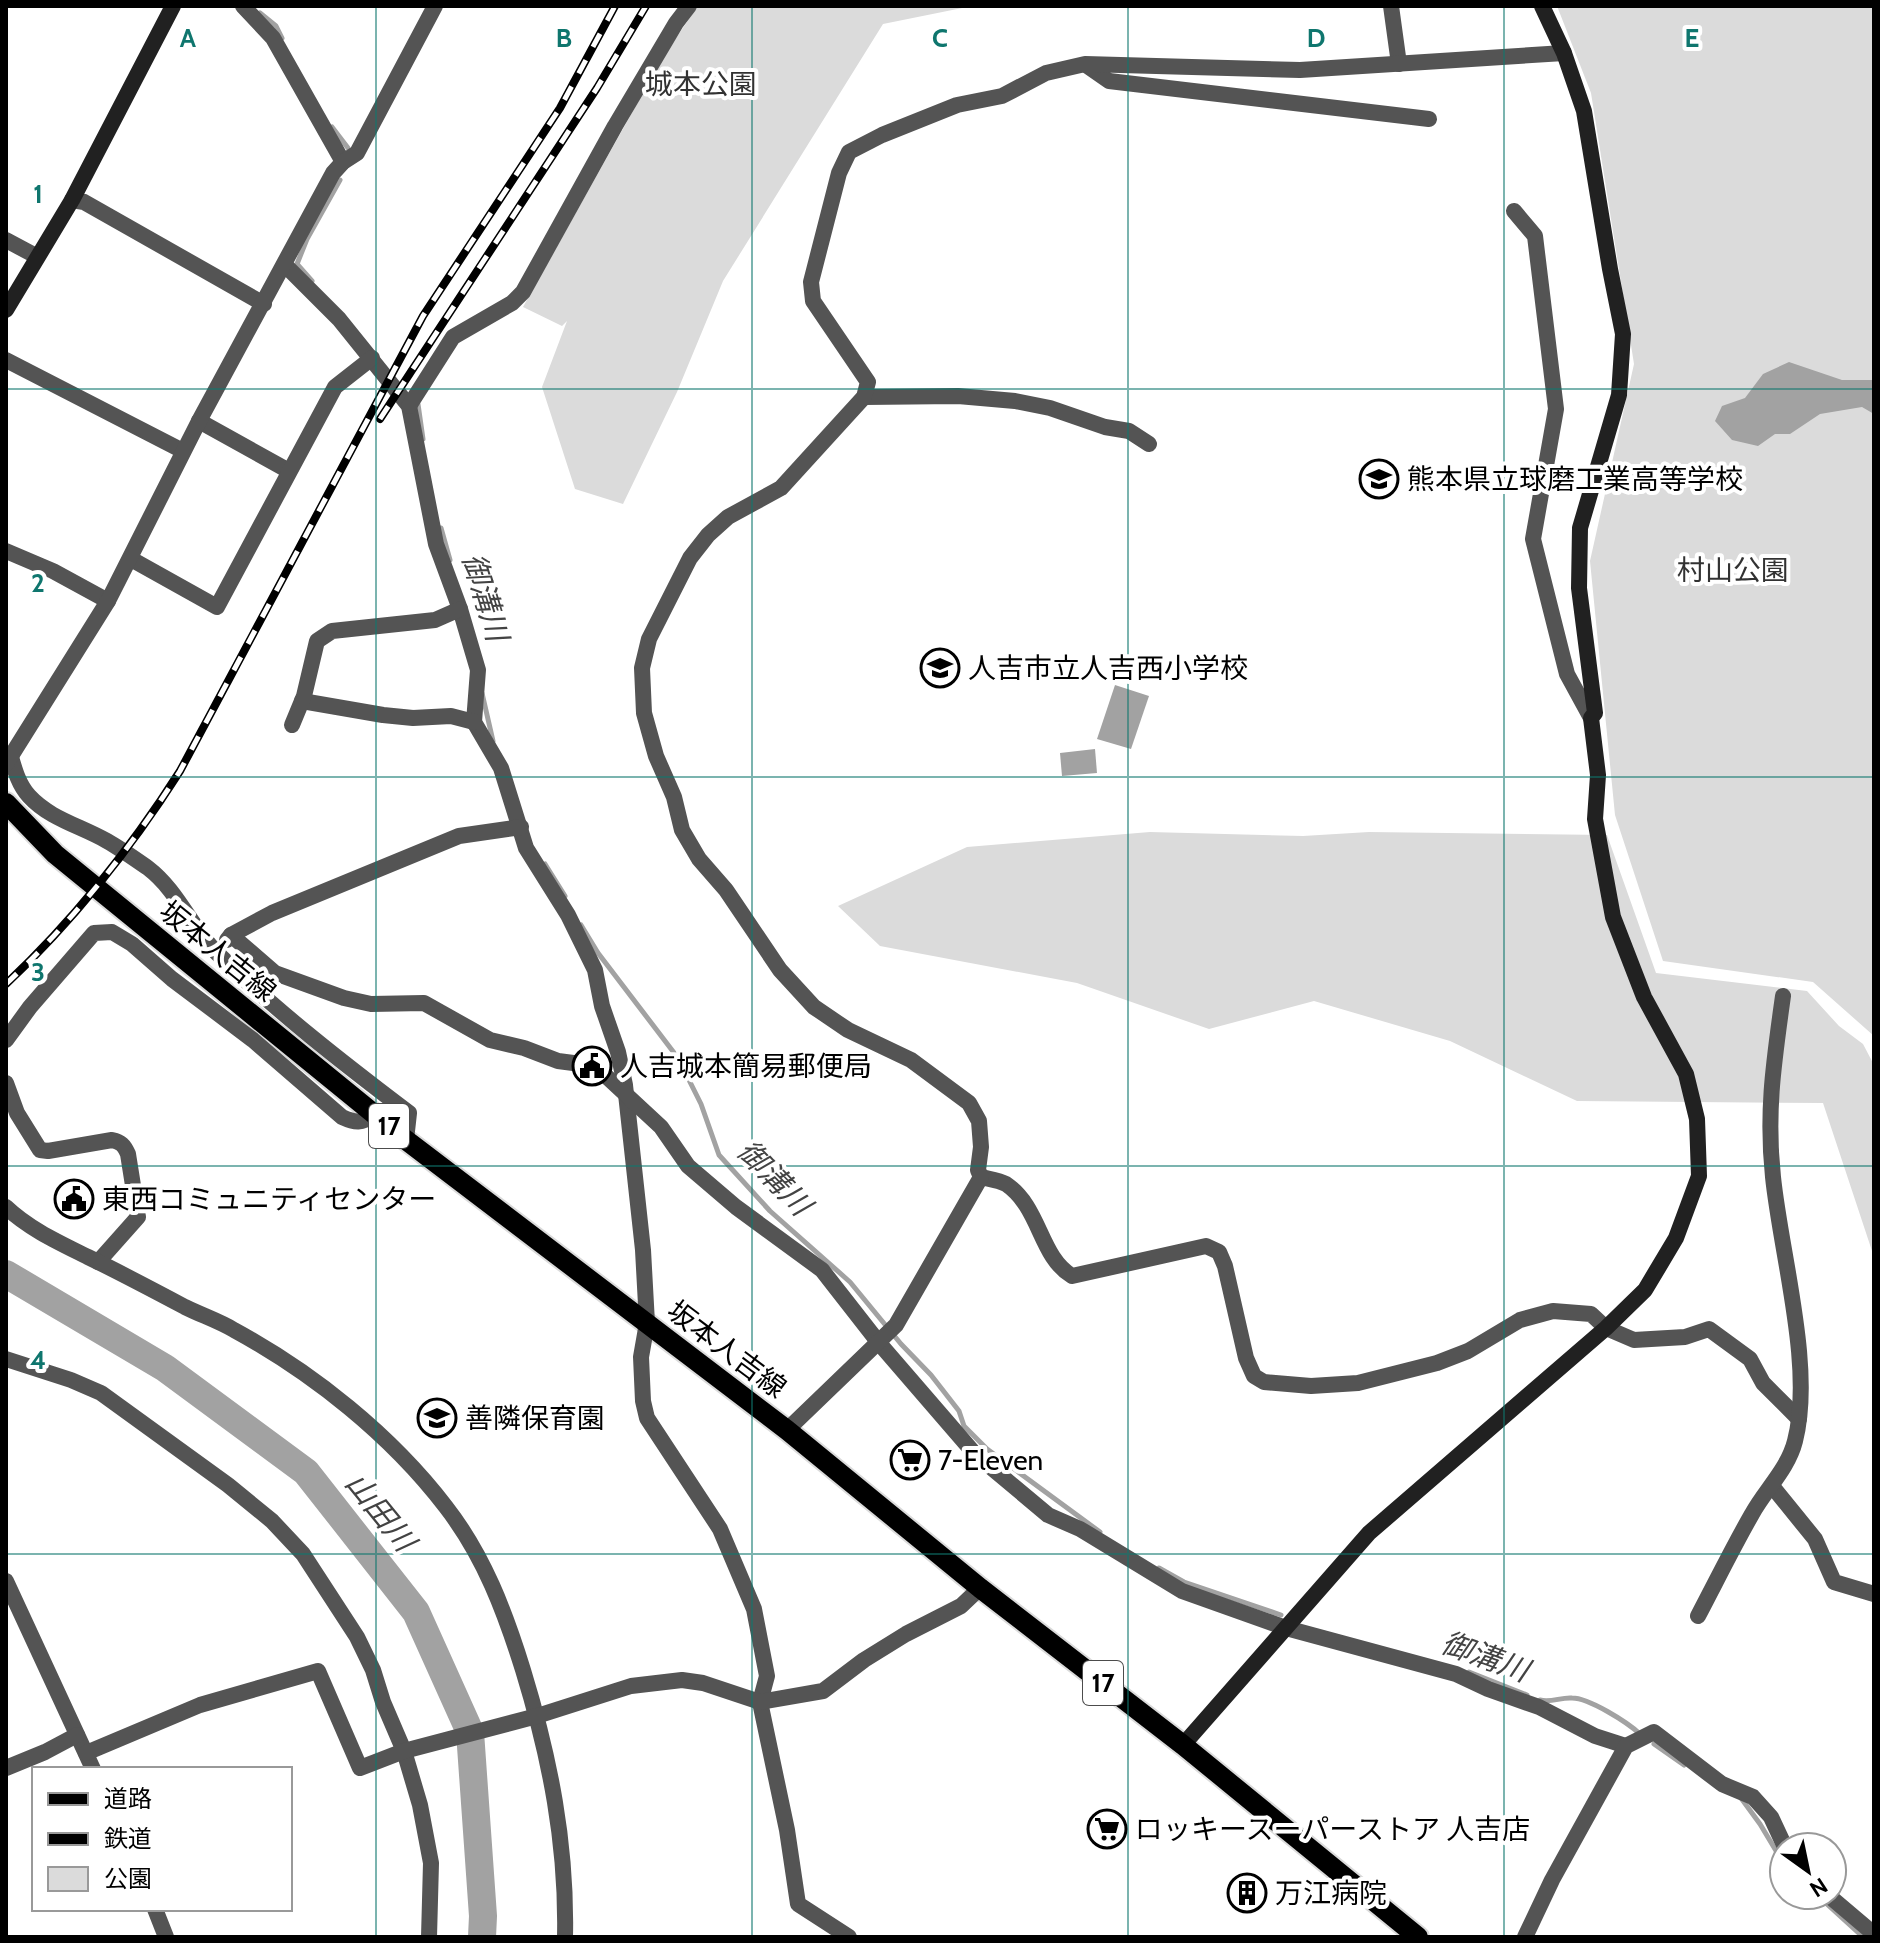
<svg xmlns="http://www.w3.org/2000/svg" width="1880" height="1943" font-family="Cabin,'Noto Sans JP',sans-serif">
  <rect width="100%" height="100%" fill="#fff"/>
  <g fill="#dbdbdb">
    <polygon points="698,6 972,6 883,24 723,281 677,392 623,504 575,489 542,387 567,321 562,326 523,307 665,54"/>
    <polygon points="1557,6 1874,6 1874,1036 1813,982 1663,961 1615,815 1590,561 1634,364 1591,93"/>
    <polygon points="1150,832 1303,836 1369,832 1607,835 1656,973 1807,991 1839,1026 1863,1044 1874,1065 1874,1257 1823,1103 1577,1101 1450,1041 1314,1001 1209,1029 1077,983 880,946 838,906 967,847"/>
  </g>
  <g fill="#a2a2a2">
    <polygon points="1789,362 1842,380 1874,380 1874,414 1862,407 1820,414 1790,434 1775,434 1758,446 1732,440 1715,421 1722,406 1745,398 1763,374"/>
    <polygon points="1115,685 1149,696 1131,749 1097,739"/>
    <polygon points="1095,749 1097,773 1062,776 1060,753"/>
  </g>
  <g fill="none" stroke-linecap="round" stroke-linejoin="round">
    <g stroke="#a2a2a2" stroke-width="5">
      <polyline points="260,13 276,26 282,38"/>
      <polyline points="332,127 348,148"/>
      <polyline points="312,281 297,264 307,239 340,180"/>
      <polyline points="418,404 423,439"/>
      <polyline points="441,528 450,560"/>
      <polyline points="482,693 493,741"/>
      <polyline points="545,864 565,896"/>
      <polyline points="581,925 598,953 678,1058 701,1104 719,1155 770,1211 850,1282 901,1344 931,1375 959,1411 964,1426 987,1449 1100,1532"/>
      <polyline points="1159,1568 1184,1582 1281,1615"/>
      <polyline points="1469,1672 1527,1695"/>
      <path d="M1540 1700C1551 1703 1561 1697 1572 1698 1589 1698 1627 1722 1640 1734"/>
      <polyline points="1654,1744 1684,1765"/>
      <polyline points="1741,1798 1760,1824 1784,1864"/>
      <polyline points="1817,1895 1863,1937"/>
    </g>
    <polyline stroke="#a2a2a2" stroke-width="28" points="6,1274 165,1368 306,1472 416,1612 470,1732 483,1916 482,1937"/>
    <defs>
      <polyline id="primary" points="6,803 55,854 406,1140 787,1430 980,1588 1183,1745 1418,1937"/>
    </defs>
    <use href="#primary" stroke="#dbdbdb" stroke-width="24"/>
    <g stroke="#545454" stroke-width="16">
      <polyline points="243,6 273,38 343,162"/>
      <polyline points="1391,6 1399,64"/>
      <polyline points="1086,65 1109,81 1429,119"/>
      <polyline points="72,200 84,202 264,304"/>
      <polyline points="1514,211 1535,236 1556,409 1533,539 1567,674 1591,718"/>
      <polyline points="6,240 36,256"/>
      <polyline points="285,265 339,319 409,406 436,544 460,609 478,670 474,722 501,768 526,848 568,915 595,970 602,1006 618,1052 625,1085 643,1250 647,1323 641,1357 643,1401 647,1418 720,1529 754,1609 767,1676 760,1702 787,1830 798,1904 849,1937"/>
      <polyline points="6,360 183,451"/>
      <polyline points="864,397 958,396 1015,401 1050,408 1105,427 1129,431 1149,444"/>
      <polyline points="409,406 453,337 512,303 523,292 615,126 676,23 689,6"/>
      <polyline points="199,421 289,471"/>
      <polyline points="6,551 53,571 108,601"/>
      <polyline points="131,559 217,607 335,387 372,358"/>
      <polyline points="302,701 383,715 413,718 451,716 474,722"/>
      <polyline points="292,725 304,696 317,641 332,631 435,620 460,609"/>
      <path d="M11 757C15 771 19 785 29 796 50 819 81 826 107 841 121 849 135 859 148 868 178 891 191 927 217 953 276 1011 343 1063 409 1113L406 1140"/>
      <polyline points="6,764 108,601 199,421 333,173 343,162 357,153 435,6"/>
      <polyline points="231,935 275,973 344,998 371,1004 424,1003 490,1040 524,1048 558,1061 581,1064 606,1076 661,1127 688,1166 736,1207 822,1270 879,1343 974,1453 1048,1515 1080,1529 1182,1591 1286,1628 1456,1674 1488,1689 1539,1707 1595,1736 1626,1746"/>
      <polyline points="227,940 231,935 272,913 459,836 521,827"/>
      <path d="M6 1040 30 1007 94 933 112 932 132 944 172 979 253 1040 342 1117C355 1123 362 1124 374 1114"/>
      <path d="M6 1083 17 1113 40 1150 48 1151 112 1140C121 1142 124 1145 128 1154L138 1217 98 1262"/>
      <path d="M981 1177C989 1179 999 1180 1006 1184 1041 1208 1039 1256 1072 1276L1206 1246 1219 1252 1225 1266 1246 1358 1254 1376 1264 1382 1311 1386 1358 1383 1437 1363 1468 1351 1520 1320 1553 1311 1591 1314 1606 1328 1634 1340 1685 1337 1709 1329 1750 1359 1763 1383 1799 1419"/>
      <path d="M6 1207C29 1229 60 1243 88 1257 121 1273 153 1290 185 1307 201 1315 219 1321 234 1330 313 1373 391 1435 446 1507 484 1556 505 1612 523 1670 550 1758 567 1844 565 1937"/>
      <polyline points="6,1359 71,1380 101,1393 228,1485 272,1521 303,1554 357,1637 373,1670 383,1702 404,1751 420,1805 431,1863 429,1937"/>
      <polyline points="787,1430 896,1325 981,1177 978,1170 981,1147 979,1121 969,1103 911,1060 848,1030 814,1007 780,970 726,890 699,859 682,830 674,797 656,756 644,713 642,668 649,639 690,558 708,535 728,517 781,488 864,397 868,382 813,301 811,282 839,173 849,152 882,135 957,105 1002,96 1046,73 1085,64 1300,70 1564,53"/>
      <polyline points="1772,1486 1815,1539 1834,1582 1874,1594"/>
      <polyline points="6,1581 93,1769"/>
      <path d="M1698 1616C1716 1582 1733 1547 1752 1514 1765 1490 1788 1469 1795 1441 1814 1367 1781 1255 1773 1177 1766 1111 1774 1061 1783 996"/>
      <polyline points="86,1753 200,1705 318,1671 360,1768 404,1751 537,1716 631,1686 682,1680 703,1683 760,1702 823,1691 864,1660 906,1634 961,1606 980,1588"/>
      <polyline points="6,1768 45,1752 77,1735"/>
      <polyline points="1828,1895 1874,1934"/>
      <polyline points="155,1909 166,1937"/>
      <polyline points="1525,1937 1552,1880 1626,1746 1654,1732 1722,1784 1753,1797 1771,1817 1785,1847"/>
    </g>
    <g stroke="#212121" stroke-width="16">
      <polyline points="6,310 72,200 173,6"/>
      <polyline points="1183,1745 1369,1533 1606,1328 1645,1290 1676,1238 1699,1176 1697,1119 1686,1074 1644,997 1613,917 1595,819 1598,775 1591,718 1595,713 1579,588 1580,528 1619,395 1623,334 1610,269 1584,111 1564,53 1542,6"/>
    </g>
    <use href="#primary" stroke="#000" stroke-width="20"/>
    <defs>
      <g id="rail">
        <polyline points="380,419 597,88 646,6"/>
        <path d="M6 984C73 921 131 848 180 771L423 316 560 108 615 6"/>
      </g>
    </defs>
    <use href="#rail" stroke="#000" stroke-width="8"/>
    <use href="#rail" stroke="#fff" stroke-width="5" stroke-dasharray="15" stroke-linecap="butt"/>
  </g>
  <path fill="none" stroke="#0f766e" stroke-width="2" stroke-opacity="0.55" d="M376 6V1937M752 6V1937M1128 6V1937M1504 6V1937M6 389H1874M6 777H1874M6 1166H1874M6 1554H1874"/>
  <defs>
    <symbol id="school-ring" viewBox="-11 -11 22 22"><circle r="9.5" fill="#fff" stroke="#000" stroke-width="1.5"/><path d="M0-5L7-2L0 1L-7-2ZM-4 1L0 2.5L4 1V4Q0 6-4 4Z" fill="#000"/></symbol>
    <symbol id="civic-ring" viewBox="-11 -11 22 22"><circle r="9.5" fill="#fff" stroke="#000" stroke-width="1.5"/><path d="M-.6-6.5H3V-4.5H.6V-3L4-1V1h2V6H-6V1h2V-1L-.6-3ZM-1.2 2.5V6h2.4V2.5Z" fill="#000"/></symbol>
    <symbol id="supermarket-ring" viewBox="-11 -11 22 22"><circle r="9.5" fill="#fff" stroke="#000" stroke-width="1.5"/><path d="M-6-5.5h2.5l.6 2H6L4.5 2H-2.5L-4.4-4H-6ZM-1.5 3.2a1.3 1.3 0 1 0 .1 0ZM3 3.2a1.3 1.3 0 1 0 .1 0Z" fill="#000"/></symbol>
    <symbol id="building-ring" viewBox="-11 -11 22 22"><circle r="9.5" fill="#fff" stroke="#000" stroke-width="1.5"/><path d="M-4-6H4V6H1V3H-1V6H-4ZM-2.5-4.3h1.7v1.8h-1.7ZM.8-4.3h1.7v1.8H.8ZM-2.5-1h1.7V.8h-1.7ZM.8-1h1.7V.8H.8Z" fill="#000"/></symbol>
  </defs>
  <g fill-rule="evenodd">
    <use href="#school-ring" x="1357" y="457" width="44" height="44"/>
    <use href="#school-ring" x="918" y="646" width="44" height="44"/>
    <use href="#civic-ring" x="570" y="1044" width="44" height="44"/>
    <use href="#civic-ring" x="52" y="1177" width="44" height="44"/>
    <use href="#school-ring" x="415" y="1396" width="44" height="44"/>
    <use href="#supermarket-ring" x="888" y="1438" width="44" height="44"/>
    <use href="#supermarket-ring" x="1085" y="1807" width="44" height="44"/>
    <use href="#building-ring" x="1225" y="1871" width="44" height="44"/>
  </g>
  <g text-anchor="middle" stroke-width="8" stroke-linejoin="round" paint-order="stroke">
    <g fill="#fff" stroke="#4c4c4c" stroke-width="2">
      <rect x="369" y="1104" width="40" height="44" rx="6"/>
      <rect x="1083" y="1661" width="40" height="44" rx="6"/>
    </g>
    <g font-size="26" font-weight="bold" fill="#000">
      <text x="389" y="1135">17</text>
      <text x="1103" y="1692">17</text>
    </g>
    <g font-size="28" fill="#323232" stroke="#fff">
      <text x="701" y="94">城本公園</text>
      <text x="1733" y="580">村山公園</text>
    </g>
    <g font-size="28" fill="#000" stroke="#fff" text-anchor="start">
      <text x="1407" y="489">熊本県立球磨工業高等学校</text>
      <text x="968" y="678">人吉市立人吉西小学校</text>
      <text x="620" y="1076">人吉城本簡易郵便局</text>
      <text x="102" y="1209">東西コミュニティセンター</text>
      <text x="465" y="1428">善隣保育園</text>
      <text x="938" y="1470">7-Eleven</text>
      <text x="1135" y="1839">ロッキースーパーストア 人吉店</text>
      <text x="1275" y="1903">万江病院</text>
    </g>
    <g font-size="28" fill="#000" stroke="#fff">
      <text transform="translate(218 951) rotate(39)" y="10">坂本人吉線</text>
      <text transform="translate(727 1349) rotate(37)" y="10">坂本人吉線</text>
    </g>
    <g font-size="30" font-style="italic" fill="#434343" stroke="#fff">
      <text transform="translate(485 597) rotate(73)" y="10">御溝川</text>
      <text transform="translate(774 1178) rotate(46)" y="10">御溝川</text>
      <text transform="translate(380 1512) rotate(51)" y="10">山田川</text>
      <text transform="translate(1485 1657) rotate(20)" y="10">御溝川</text>
    </g>
  </g>
  <g font-size="26" text-anchor="middle" font-weight="bold" fill="#0f766e" stroke="#fff" stroke-width="8" stroke-linejoin="round" paint-order="stroke">
    <text x="188" y="47">A</text>
    <text x="564" y="47">B</text>
    <text x="940" y="47">C</text>
    <text x="1316" y="47">D</text>
    <text x="1692" y="47">E</text>
    <text x="38" y="203">1</text>
    <text x="38" y="592">2</text>
    <text x="38" y="981">3</text>
    <text x="38" y="1369">4</text>
  </g>
  <rect width="1880" height="1943" fill="none" stroke="#000000" stroke-width="16"/>
  <rect x="32" y="1767" width="260" height="144" fill="#ffffff" stroke="#999999" stroke-width="2"/>
  <rect x="48" y="1793" width="40" height="12" fill="#000000" stroke="#999999" stroke-width="2"/>
  <text x="104" y="1807" font-size="24" fill="#000000">道路</text>
  <rect x="48" y="1833" width="40" height="12" fill="#000000" stroke="#999999" stroke-width="2"/>
  <text x="104" y="1847" font-size="24" fill="#000000">鉄道</text>
  <rect x="48" y="1867" width="40" height="24" fill="#dbdbdb" stroke="#999999" stroke-width="2"/>
  <text x="104" y="1887" font-size="24" fill="#000000">公園</text>
  <g transform="translate(1808 1871) rotate(147)"><circle r="38" fill="#ffffff" stroke="#999999" stroke-width="2"/>
  <path d="M0-6L14 30L0 20L-14 30Z" fill="#000000"/>
  <text y="-12" font-size="22" font-weight="bold" text-anchor="middle" fill="#000000">N</text>
  </g>
</svg>
